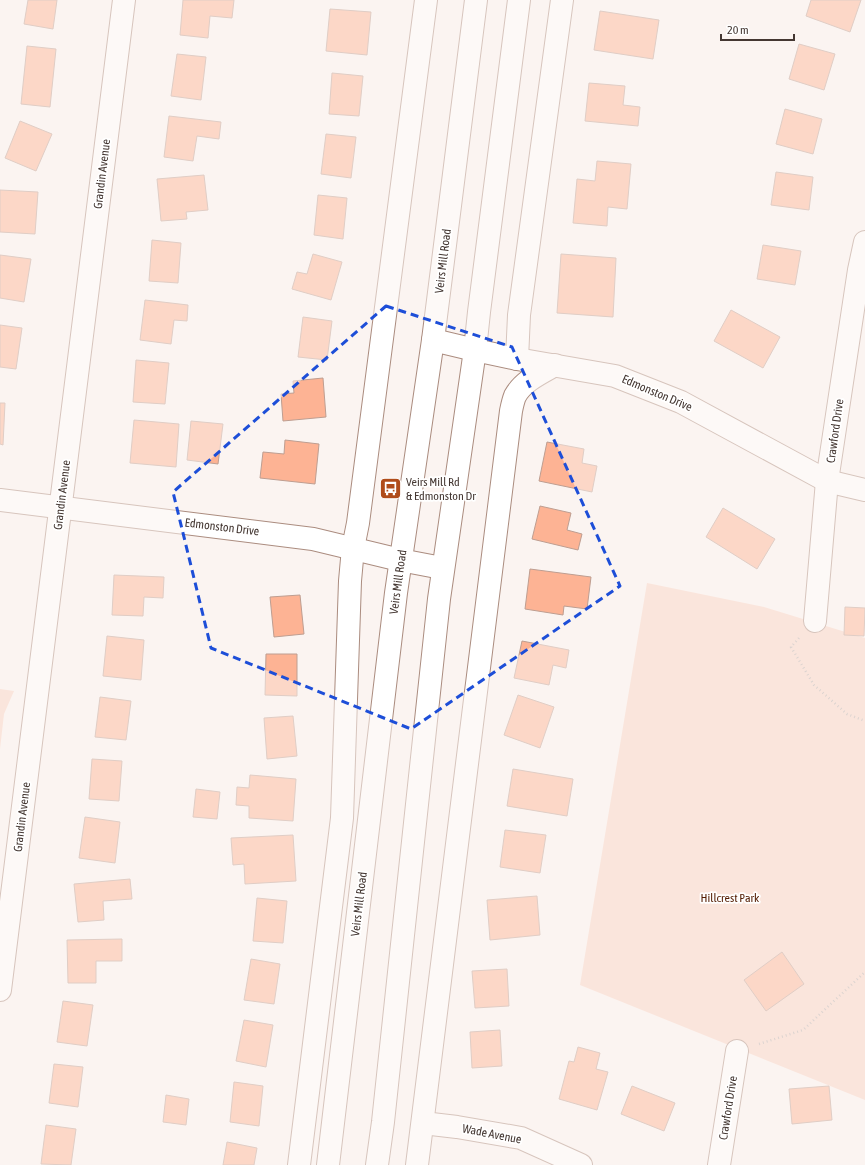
<svg xmlns="http://www.w3.org/2000/svg" width="865" height="1165" font-family="'Asap Condensed',sans-serif">
  <rect width="100%" height="100%" fill="#fbf4f1"/>
  <g fill="#f9d3c4">
    <polygon points="647,583 764,607 865,638 865,1100 580,985"/>
    <polygon points="0,689 14,691 4,714 0,749"/>
  </g>
  <g fill="#fdb394" stroke="#be9e91">
    <polygon points="28,0 57,0 53,29 24,24"/>
    <polygon points="183,0 234,0 232,18 210,16 208,38 180,35"/>
    <polygon points="811,0 861,0 850,32 806,16"/>
    <polygon points="330,9 371,12 367,55 326,51"/>
    <polygon points="600,11 659,20 653,59 594,50"/>
    <polygon points="799,44 835,54 824,90 789,79"/>
    <polygon points="27,46 56,49 50,107 21,104"/>
    <polygon points="177,54 206,57 201,100 171,96"/>
    <polygon points="332,73 363,76 359,116 329,114"/>
    <polygon points="589,83 625,86 623,105 640,107 638,126 585,121"/>
    <polygon points="785,109 822,119 813,154 776,144"/>
    <polygon points="169,116 221,122 219,139 197,136 193,161 164,157"/>
    <polygon points="20,121 52,134 36,171 5,158"/>
    <polygon points="326,134 356,137 351,178 321,174"/>
    <polygon points="597,161 631,164 627,209 608,207 607,226 573,223 577,179 595,181"/>
    <polygon points="776,172 813,177 809,210 771,205"/>
    <polygon points="204,175 208,210 186,212 187,219 161,221 157,179"/>
    <polygon points="0,190 38,192 35,234 0,232"/>
    <polygon points="318,195 347,198 343,239 314,235"/>
    <polygon points="152,240 181,243 178,283 149,281"/>
    <polygon points="763,245 801,251 795,285 757,279"/>
    <polygon points="313,254 342,262 331,300 292,289 297,272 307,274"/>
    <polygon points="561,254 616,258 613,317 557,313"/>
    <polygon points="0,255 31,259 24,302 0,298"/>
    <polygon points="145,300 188,305 187,321 174,320 171,344 140,340"/>
    <polygon points="731,310 780,337 763,368 714,341"/>
    <polygon points="303,317 332,321 327,360 298,357"/>
    <polygon points="0,325 22,328 16,369 0,367"/>
    <polygon points="136,360 169,363 165,404 133,402"/>
    <polygon points="323,378 326,417 283,421 281,394 294,393 293,381"/>
    <polygon points="0,403 5,403 3,445 0,444"/>
    <polygon points="134,420 179,424 176,467 130,463"/>
    <polygon points="191,421 223,424 218,464 187,460"/>
    <polygon points="285,440 319,444 315,484 260,478 263,452 284,454"/>
    <polygon points="547,442 584,449 582,463 597,466 592,492 539,481"/>
    <polygon points="540,506 571,513 567,530 582,534 578,550 532,539"/>
    <polygon points="723,508 775,539 757,569 706,537"/>
    <polygon points="530,569 591,577 587,609 564,606 563,615 525,609"/>
    <polygon points="114,575 164,577 163,598 144,597 143,616 112,615"/>
    <polygon points="300,595 304,634 274,637 270,597"/>
    <polygon points="845,607 865,608 864,636 844,635"/>
    <polygon points="107,636 144,640 141,680 103,676"/>
    <polygon points="522,641 569,650 566,668 553,665 549,685 514,678"/>
    <polygon points="266,654 297,654 297,696 265,695"/>
    <polygon points="518,695 554,707 540,748 504,735"/>
    <polygon points="100,697 131,701 126,740 95,737"/>
    <polygon points="293,716 297,756 267,759 264,718"/>
    <polygon points="92,759 122,761 119,801 89,799"/>
    <polygon points="513,769 573,779 567,816 507,806"/>
    <polygon points="250,775 296,779 293,821 249,818 249,806 236,805 237,787 249,788"/>
    <polygon points="196,789 220,792 217,819 193,817"/>
    <polygon points="85,817 120,822 115,863 79,858"/>
    <polygon points="505,830 546,835 540,873 500,867"/>
    <polygon points="293,835 296,881 245,884 244,864 233,865 231,838"/>
    <polygon points="130,879 132,899 103,901 104,920 78,922 74,884"/>
    <polygon points="537,896 540,935 490,940 487,900"/>
    <polygon points="257,898 287,901 283,943 253,941"/>
    <polygon points="122,939 122,961 96,961 96,983 68,983 67,940"/>
    <polygon points="782,952 804,984 766,1011 744,980"/>
    <polygon points="251,959 280,964 274,1004 244,1000"/>
    <polygon points="507,969 509,1006 475,1008 472,971"/>
    <polygon points="63,1001 93,1005 87,1046 57,1042"/>
    <polygon points="244,1020 273,1025 266,1067 236,1061"/>
    <polygon points="500,1030 502,1066 472,1068 470,1032"/>
    <polygon points="578,1047 600,1053 596,1069 608,1072 597,1110 559,1099 569,1061 574,1062"/>
    <polygon points="54,1064 83,1067 78,1107 49,1103"/>
    <polygon points="234,1082 263,1086 259,1126 230,1122"/>
    <polygon points="632,1086 675,1103 664,1131 621,1114"/>
    <polygon points="829,1086 832,1120 792,1124 789,1089"/>
    <polygon points="166,1095 189,1099 186,1125 163,1122"/>
    <polygon points="46,1125 76,1129 71,1165 41,1164"/>
    <polygon points="227,1142 257,1148 254,1165 223,1165"/>
  </g>
  <g fill="none" stroke-linecap="round" stroke-linejoin="round">
    <defs>
      <g id="minor">
        <polyline points="517,359 519,315 562,0"/>
        <polyline points="0,500 313,539 400,560 442,568"/>
        <polyline points="815,621 827,481 859,270 865,242"/>
        <polyline points="0,990 124,0"/>
        <polyline points="423,1123 457,1127 521,1138 581,1165"/>
        <polyline points="299,1165 342,818 350,581 353,548 358,523 426,0"/>
        <path d="M417 1165 511 411C512 406 513 401 515 396 523 381 541 373 555 365"/>
        <polyline points="719,1165 737,1051"/>
      </g>
      <polyline id="tertiary" points="433,340 475,350 517,359 615,376 681,402 827,481 865,490"/>
      <g id="primary">
        <polyline points="328,1165 396,593 433,340 476,0"/>
        <polyline points="377,1165 383,1122 439,599 475,350 479,312 519,0"/>
      </g>
    </defs>
    <use href="#minor" stroke="#ab8c7f" stroke-width="24"/>
    <use href="#tertiary" stroke="#ab8c7f" stroke-width="24"/>
    <use href="#primary" stroke="#ab8c7f" stroke-width="24"/>
    <g stroke="#b5aca8" stroke-width="2.5" stroke-dasharray="1 3" stroke-linecap="butt">
      <polyline points="799,638 791,647 814,685 847,714 865,721"/>
      <polyline points="759,1044 803,1030 865,972"/>
    </g>
    <use href="#minor" stroke="#fff" stroke-width="22"/>
    <use href="#tertiary" stroke="#fff" stroke-width="22"/>
    <use href="#primary" stroke="#fff" stroke-width="22"/>
  </g>
  <path d="M0 0H865V1165H0ZM386 306 512 347 620 586 411 729 211 648 173 492Z" fill="#fbf4f1" fill-opacity=".55" fill-rule="evenodd"/>
  <path fill="none" stroke="#1d4ed8" stroke-width="3" stroke-dasharray="8 5" stroke-linejoin="round" d="M386 306 512 347 620 586 411 729 211 648 173 492Z"/>
  <defs>
    <symbol id="bus-square" viewBox="-11 -11 22 22"><rect x="-9" y="-9" width="18" height="18" rx="4" fill="#b04c1a" stroke="#fff"/><path d="M-5-6H5V4H4V6H2V4H-2V6H-4V4H-5ZM-3.5-4V0h7V-4ZM-3.5 1.2v1.5H-2V1.2ZM2 1.2v1.5H3.5V1.2Z" fill="#fff"/></symbol>
  </defs>
  <g fill-rule="evenodd">
    <use href="#bus-square" x="378" y="476" width="25" height="25"/>
  </g>
  <g text-anchor="middle" stroke-width="3.5" stroke-linejoin="round" paint-order="stroke">
    <g font-size="12" fill="#443732" stroke="#fff">
      <text transform="translate(102 174) rotate(-83)" y="4">Grandin Avenue</text>
      <text transform="translate(443 261) rotate(-83)" y="4">Veirs Mill Road</text>
      <text transform="translate(657 393) rotate(23)" y="4">Edmonston Drive</text>
      <text transform="translate(835 431) rotate(-82)" y="4">Crawford Drive</text>
      <text transform="translate(62 495) rotate(-83)" y="4">Grandin Avenue</text>
      <text transform="translate(222 527) rotate(7)" y="4">Edmonston Drive</text>
      <text transform="translate(398 582) rotate(-82)" y="4">Veirs Mill Road</text>
      <text transform="translate(22 817) rotate(-83)" y="4">Grandin Avenue</text>
      <text transform="translate(359 904) rotate(-83)" y="4">Veirs Mill Road</text>
      <text transform="translate(728 1108) rotate(-81)" y="4">Crawford Drive</text>
      <text transform="translate(492 1134) rotate(11)" y="4">Wade Avenue</text>
    </g>
    <g font-size="12" fill="#443732" stroke="#fff" text-anchor="start">
      <text x="406" y="486">Veirs Mill Rd<tspan x="406" dy="14">&amp; Edmonston Dr</tspan></text>
    </g>
    <g font-size="12" fill="#521b00" stroke="#fff">
      <text x="730" y="902">Hillcrest Park</text>
    </g>
  </g>
  <path d="M721 34v6h73v-6" fill="none" stroke="#443732" stroke-width="2"/>
  <text x="727" y="34" font-size="12" fill="#443732" stroke="#ffffff" stroke-width="3" paint-order="stroke">20 m</text>
</svg>
